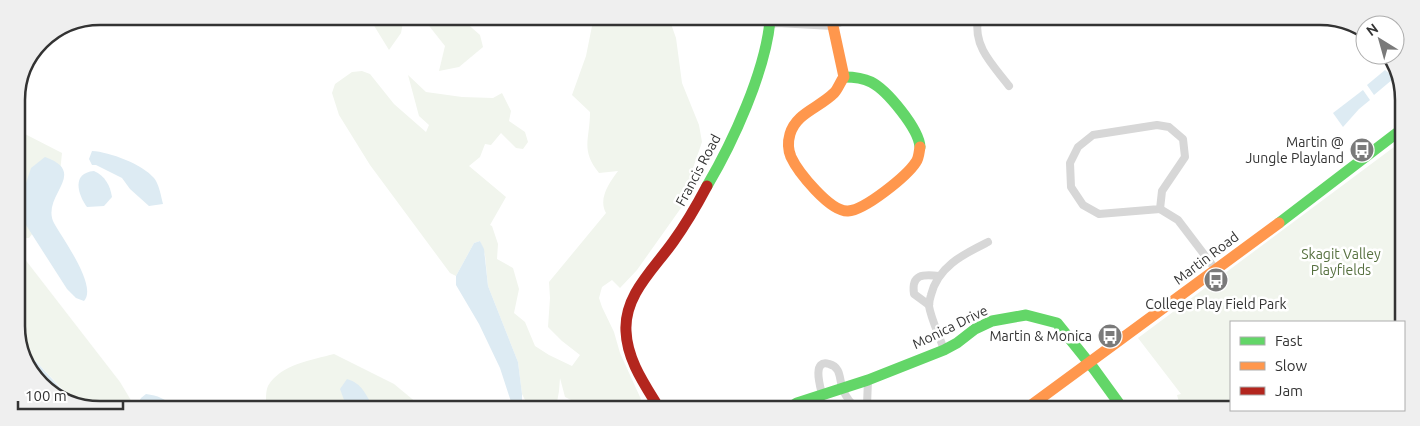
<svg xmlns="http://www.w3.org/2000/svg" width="1420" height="426" font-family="Ubuntu,sans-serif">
  <rect width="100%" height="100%" fill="#fff"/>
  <g fill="#f1f5ed">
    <polygon points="464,21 480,35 483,47 459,67 439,71 445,46 426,22"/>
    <path d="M593 21H670L676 38 682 83 699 125 702 142 691 174 693 191 637 270 620 288 612 280 602 287 599 298 602 307 614 332 620 353 645 408H587L565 397 560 378 559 391 556 408H529L522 394 518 362 488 286 485 255 480 241 474 243 456 276 450 273 370 165 339 115 332 93 335 84 352 72 362 71 370 74 394 104 426 132 429 125 419 116 408 75 426 92 462 97 493 98 502 93 511 111 509 121 525 132 528 142 523 149 516 148 501 133 491 145 485 144 480 157 469 166 506 197 490 225 492 226 498 244 497 259 513 268 519 289 514 313 525 322 535 346 549 355 572 366 580 355 562 341 548 327 550 298 549 282 606 213C598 199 609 183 618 171L599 173C580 149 590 140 590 112L572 95 586 56Z"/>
    <polygon points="373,22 403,22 401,33 389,50 373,24"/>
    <polygon points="17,131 23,133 62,153 59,182 45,217 29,238 17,238"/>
    <polygon points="1402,141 1401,322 1231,322 1231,409 1181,409 1177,395 1181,394 1138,338"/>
    <polygon points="17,251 24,258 120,382 135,407 79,407 18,342"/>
    <path d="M334 354 394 384 423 408 284 407 281 404 266 401C266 397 266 390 268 386 281 364 312 360 334 354Z"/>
  </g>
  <g fill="#ddebf3">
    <polygon points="1385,70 1389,73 1393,79 1374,95 1367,85"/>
    <polygon points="1363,90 1370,100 1359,109 1343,127 1333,113"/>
    <path d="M92 151C110 152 142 164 154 178 159 184 161 196 163 204L149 206 130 189 122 178 96 165H92L89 159Z"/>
    <path d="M45 157C90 173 40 196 54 223 62 238 98 286 84 301L76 298 67 289 17 211V178L21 186 26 183 31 168Z"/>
    <path d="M94 171C105 176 110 185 112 197L104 206 87 207C78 195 71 173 94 171Z"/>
    <polygon points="480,241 484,249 488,286 518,362 522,394 522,408 513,408 500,368 479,324 456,285 456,276 474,243"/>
    <polygon points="18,342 77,406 41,385"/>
    <path d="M347 379C363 384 365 394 374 408H347L340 389Z"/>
    <path d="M146 394C158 396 165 398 173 407H136L141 398Z"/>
  </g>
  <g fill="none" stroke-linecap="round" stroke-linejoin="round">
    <g stroke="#d7d7d7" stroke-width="8">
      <path d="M978 20C973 47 994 66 1009 86"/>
      <polyline points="770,25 777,23 833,26 845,20"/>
      <polygon points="1157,125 1169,127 1183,139 1185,157 1162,191 1160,209 1099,214 1083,205 1071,187 1070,163 1078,147 1093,135"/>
      <polyline points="1160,209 1178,220 1216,270"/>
      <path d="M929 305 914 294C911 274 923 274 939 276"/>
      <path d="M944 350C940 337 931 319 929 306 929 303 930 298 931 295 938 266 964 254 988 242"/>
      <path d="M822 394C820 386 812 359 829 364 842 367 839 381 843 390 846 397 850 403 857 408L867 405 868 380"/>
    </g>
    <g stroke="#63d668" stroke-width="11">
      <path d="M844 77C853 77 863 78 871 82 887 90 919 129 920 147"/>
      <path d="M707 186C733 142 765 72 770 21"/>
      <polyline points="1279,223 1402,129"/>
      <polyline points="789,408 797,403 868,380 944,350 957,343 975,329 992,321 1026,315 1057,323 1094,369 1123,409"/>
    </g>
    <g stroke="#ff974d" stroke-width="11">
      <path d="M833 26 844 77C840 82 838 89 834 93 819 108 796 113 790 134 788 141 788 150 791 157 798 172 830 212 848 211 865 210 907 176 916 162 919 158 919 152 920 147"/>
      <polyline points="1026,409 1279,223"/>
    </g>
    <path stroke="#b3261e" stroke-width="11" d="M659 408C645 385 627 360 626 331 624 295 654 269 673 242 686 224 697 205 707 186"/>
  </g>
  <defs>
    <symbol id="bus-disc" viewBox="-11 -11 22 22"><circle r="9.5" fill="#7a7a7a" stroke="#fff"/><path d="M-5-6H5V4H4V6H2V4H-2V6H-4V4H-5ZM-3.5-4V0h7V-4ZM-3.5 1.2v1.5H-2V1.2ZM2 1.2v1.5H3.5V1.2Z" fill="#fff"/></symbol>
  </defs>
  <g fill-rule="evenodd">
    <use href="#bus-disc" x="1348" y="136" width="28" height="28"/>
    <use href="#bus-disc" x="1202" y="266" width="28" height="28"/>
    <use href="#bus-disc" x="1096" y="322" width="28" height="28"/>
  </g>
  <g text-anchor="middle" stroke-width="5" stroke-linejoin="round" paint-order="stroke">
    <g font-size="14" fill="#333" stroke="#fff" text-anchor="end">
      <text x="1344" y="147">Martin @<tspan x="1344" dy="16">Jungle Playland</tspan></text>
      <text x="1216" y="309" text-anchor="middle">College Play Field Park</text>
      <text x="1092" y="341">Martin &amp; Monica</text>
    </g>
    <g font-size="14" fill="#333" stroke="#fff">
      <text transform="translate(698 170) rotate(-62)" y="5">Francis Road</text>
      <text transform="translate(1206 258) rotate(-37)" y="5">Martin Road</text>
      <text transform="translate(950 327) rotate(-26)" y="5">Monica Drive</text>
    </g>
    <g font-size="14" fill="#56703f" stroke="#fff">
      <text x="1341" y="259">Skagit Valley<tspan x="1341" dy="16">Playfields</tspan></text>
    </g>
  </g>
  <path d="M0 0H1420V426H0ZM100 25H1320A75 75 0 0 1 1395 100V326A75 75 0 0 1 1320 401H100A75 75 0 0 1 25 326V100A75 75 0 0 1 100 25Z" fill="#efefef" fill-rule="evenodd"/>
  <path fill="none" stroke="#333" stroke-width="2.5" d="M100 25H1320A75 75 0 0 1 1395 100V326A75 75 0 0 1 1320 401H100A75 75 0 0 1 25 326V100A75 75 0 0 1 100 25Z"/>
  <rect x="1230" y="321" width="175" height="90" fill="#ffffff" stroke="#adadad"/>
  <rect x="1240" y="337" width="25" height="8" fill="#63d668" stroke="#adadad"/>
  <text x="1275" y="346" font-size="15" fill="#333333">Fast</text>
  <rect x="1240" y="362" width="25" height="8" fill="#ff974d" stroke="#adadad"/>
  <text x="1275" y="371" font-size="15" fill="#333333">Slow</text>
  <rect x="1240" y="387" width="25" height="8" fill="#b3261e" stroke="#adadad"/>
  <text x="1275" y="396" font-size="15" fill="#333333">Jam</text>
  <g transform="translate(1380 40) rotate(323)"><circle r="24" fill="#ffffff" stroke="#adadad"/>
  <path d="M0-4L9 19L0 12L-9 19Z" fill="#7a7a7a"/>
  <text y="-8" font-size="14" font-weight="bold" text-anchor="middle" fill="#333333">N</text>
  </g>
  <path d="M18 401v8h105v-8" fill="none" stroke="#333333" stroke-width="2.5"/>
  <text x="25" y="401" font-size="15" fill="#333333" stroke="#ffffff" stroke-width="4" paint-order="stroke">100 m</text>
</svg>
